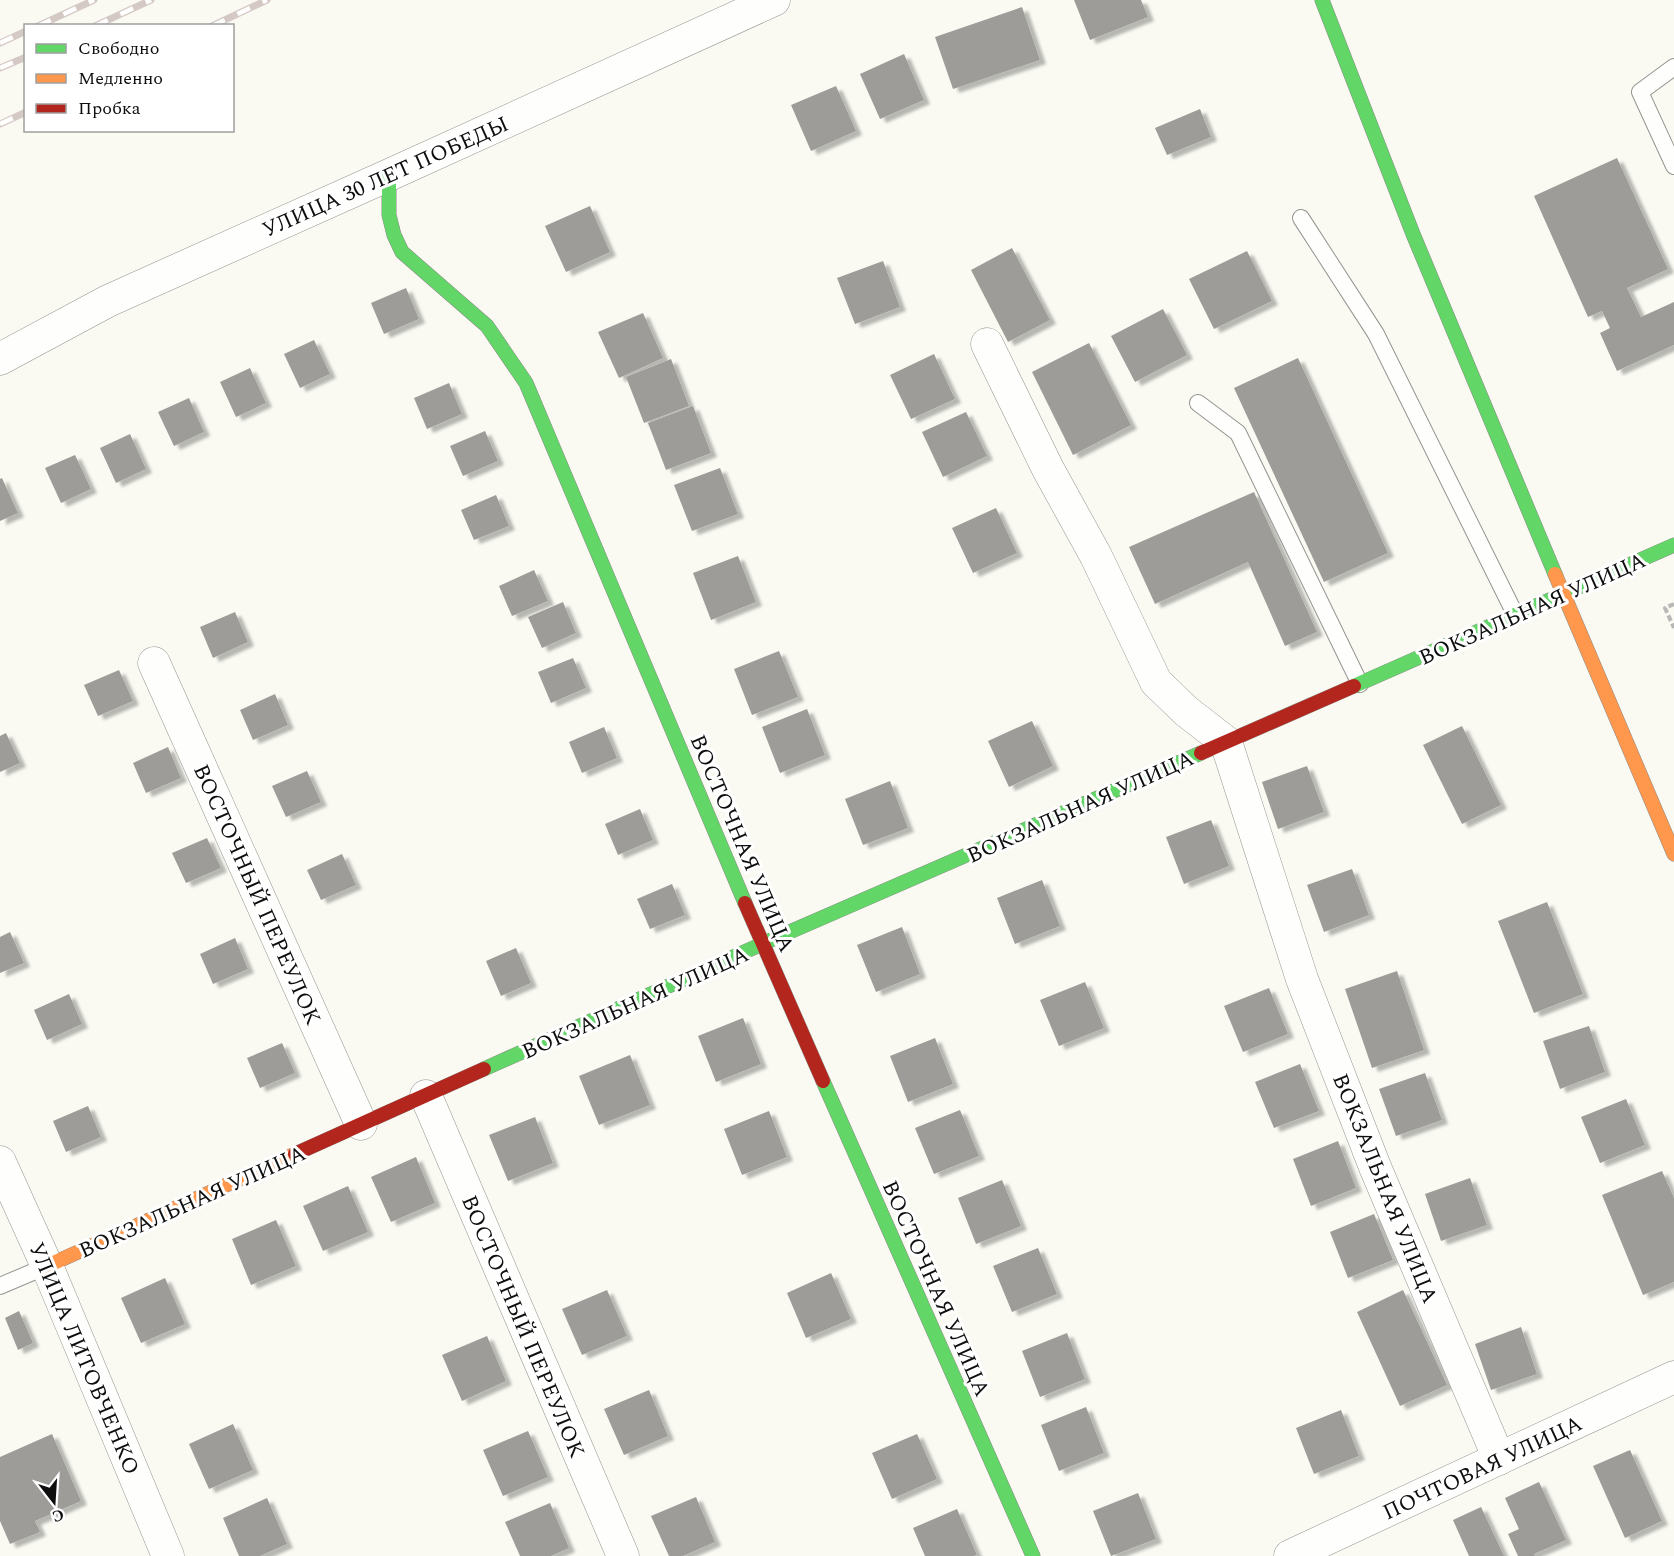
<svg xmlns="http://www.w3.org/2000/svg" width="1674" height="1556" font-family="Spectral,serif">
  <defs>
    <filter id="shadow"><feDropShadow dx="6" dy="4" stdDeviation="1.5" flood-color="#0004"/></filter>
  </defs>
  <rect width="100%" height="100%" fill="#fafaf3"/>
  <g fill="#9e9c98" filter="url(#shadow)">
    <polygon points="1074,0 1141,0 1148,17 1090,40"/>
    <polygon points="1022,7 1040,60 953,89 935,37"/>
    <polygon points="904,54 924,100 880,119 860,74"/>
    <polygon points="836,86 856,131 811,151 791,105"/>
    <polygon points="1200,109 1211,137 1167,155 1155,128"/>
    <polygon points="1617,158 1668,269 1627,288 1641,317 1674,302 1674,345 1617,371 1600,333 1610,328 1602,311 1588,317 1534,196"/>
    <polygon points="590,206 610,252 566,272 545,226"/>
    <polygon points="1012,248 1050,320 1008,342 971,270"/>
    <polygon points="1247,251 1272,301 1214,329 1189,279"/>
    <polygon points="883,261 900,307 855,324 837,278"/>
    <polygon points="406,288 419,319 384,334 371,303"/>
    <polygon points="1163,309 1187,355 1135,382 1111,336"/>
    <polygon points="643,313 663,358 619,378 598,332"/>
    <polygon points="314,340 330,374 300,388 284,354"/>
    <polygon points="1089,343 1131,425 1073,455 1032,372"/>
    <polygon points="934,354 955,399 911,419 890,375"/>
    <polygon points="1298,358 1388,553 1324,582 1234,388"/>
    <polygon points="671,359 689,406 644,423 626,377"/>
    <polygon points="250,368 266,403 236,417 220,382"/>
    <polygon points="449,383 462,414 427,429 414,398"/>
    <polygon points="189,398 204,432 174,446 158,412"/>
    <polygon points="693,406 711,453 666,470 648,423"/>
    <polygon points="966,412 987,456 943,477 922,432"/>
    <polygon points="485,431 498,461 463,476 450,446"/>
    <polygon points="130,434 146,469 116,483 100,448"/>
    <polygon points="75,455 91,489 61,503 45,468"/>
    <polygon points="720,468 738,514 692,531 674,485"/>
    <polygon points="2,478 18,513 0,521 0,479"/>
    <polygon points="1254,492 1317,632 1285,646 1248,562 1155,604 1129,547"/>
    <polygon points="496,495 509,526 474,540 461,510"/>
    <polygon points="996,508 1017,553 973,573 952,528"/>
    <polygon points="738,556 756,602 711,620 693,573"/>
    <polygon points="534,570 548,601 512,616 499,586"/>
    <polygon points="563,602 576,633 542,648 528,617"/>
    <polygon points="235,612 248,642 213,658 200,627"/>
    <polygon points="779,651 798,697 752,715 734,669"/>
    <polygon points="573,658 586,688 551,703 538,672"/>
    <polygon points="119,670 133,701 98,716 84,685"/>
    <polygon points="275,694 288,725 253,740 240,710"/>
    <polygon points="807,709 825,755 780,773 762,727"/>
    <polygon points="1032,721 1053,766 1009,787 988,741"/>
    <polygon points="1462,726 1501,805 1462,824 1423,745"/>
    <polygon points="604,727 617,758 582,773 569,742"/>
    <polygon points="6,733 20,763 0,772 0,736"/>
    <polygon points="168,747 181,778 146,793 133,763"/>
    <polygon points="1307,766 1324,812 1278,829 1262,782"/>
    <polygon points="307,771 321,802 286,817 272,786"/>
    <polygon points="890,781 908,828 863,845 845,799"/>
    <polygon points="640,809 653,840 618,855 605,824"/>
    <polygon points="1211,820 1229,866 1184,884 1166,837"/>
    <polygon points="207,838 221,868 186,883 172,853"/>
    <polygon points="342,854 356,885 321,900 307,870"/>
    <polygon points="1352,869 1369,915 1324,932 1307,885"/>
    <polygon points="1042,880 1060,926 1015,944 997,898"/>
    <polygon points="672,884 685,915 650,929 637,899"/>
    <polygon points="1547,902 1583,994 1534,1013 1498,921"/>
    <polygon points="902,927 920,974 876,992 857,945"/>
    <polygon points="10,932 24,963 0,973 0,937"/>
    <polygon points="235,938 248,969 213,984 200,954"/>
    <polygon points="516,948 531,983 501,996 486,961"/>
    <polygon points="1397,971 1424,1050 1372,1068 1345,989"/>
    <polygon points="1085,982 1104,1028 1059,1046 1040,1000"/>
    <polygon points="1269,988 1288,1034 1243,1052 1224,1006"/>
    <polygon points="69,994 82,1024 47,1040 34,1010"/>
    <polygon points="743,1018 761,1064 716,1082 698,1036"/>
    <polygon points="1589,1026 1605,1072 1560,1089 1543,1041"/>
    <polygon points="935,1038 953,1084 908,1102 890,1056"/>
    <polygon points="282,1043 295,1073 260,1088 247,1058"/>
    <polygon points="630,1055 650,1105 599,1125 579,1076"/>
    <polygon points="1300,1064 1319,1111 1274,1128 1255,1082"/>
    <polygon points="1425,1073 1442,1120 1396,1136 1379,1089"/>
    <polygon points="1626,1099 1645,1145 1600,1163 1581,1117"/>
    <polygon points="88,1106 101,1137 66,1152 53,1121"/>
    <polygon points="960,1110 979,1156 934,1174 915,1128"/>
    <polygon points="769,1111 787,1157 742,1175 724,1129"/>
    <polygon points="535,1117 553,1163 508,1181 489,1135"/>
    <polygon points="1338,1141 1356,1188 1311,1206 1293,1159"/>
    <polygon points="416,1157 435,1203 391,1222 371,1177"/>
    <polygon points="1662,1171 1674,1198 1674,1282 1643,1295 1602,1195"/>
    <polygon points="1470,1178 1487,1225 1441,1241 1425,1194"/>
    <polygon points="1002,1180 1021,1226 976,1244 958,1198"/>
    <polygon points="348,1186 368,1232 323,1251 303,1206"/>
    <polygon points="1374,1214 1393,1260 1348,1278 1330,1232"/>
    <polygon points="276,1220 296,1266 251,1285 232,1239"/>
    <polygon points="1038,1248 1057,1294 1012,1312 993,1266"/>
    <polygon points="831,1273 851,1319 806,1338 787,1293"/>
    <polygon points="165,1278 185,1324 141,1343 121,1298"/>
    <polygon points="607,1290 627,1336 582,1355 562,1309"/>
    <polygon points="1403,1290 1447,1385 1400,1406 1357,1312"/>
    <polygon points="19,1311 33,1343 18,1350 5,1318"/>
    <polygon points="1521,1327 1537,1374 1491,1390 1475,1344"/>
    <polygon points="1067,1333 1085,1379 1040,1397 1022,1351"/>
    <polygon points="487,1336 506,1381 462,1401 442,1355"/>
    <polygon points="649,1390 668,1436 624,1455 604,1409"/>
    <polygon points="1086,1407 1104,1453 1059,1471 1041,1425"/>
    <polygon points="1341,1410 1359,1456 1314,1474 1296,1428"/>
    <polygon points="233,1424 253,1470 209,1489 189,1444"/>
    <polygon points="528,1431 548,1477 503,1496 483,1450"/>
    <polygon points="52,1434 81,1501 35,1521 40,1532 10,1544 0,1521 0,1457"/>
    <polygon points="917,1434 937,1479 892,1499 872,1453"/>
    <polygon points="1630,1450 1662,1521 1625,1538 1593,1466"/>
    <polygon points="1539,1482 1566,1540 1534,1554 1535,1556 1518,1556 1508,1534 1519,1529 1505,1498"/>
    <polygon points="1138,1493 1156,1539 1111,1556 1093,1511"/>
    <polygon points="696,1497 715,1542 683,1556 669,1556 651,1516"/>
    <polygon points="267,1498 287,1544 260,1556 239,1556 223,1518"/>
    <polygon points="550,1503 569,1548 551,1556 520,1556 505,1522"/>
    <polygon points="1481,1507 1504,1556 1469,1556 1453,1520"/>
    <polygon points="957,1509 977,1555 973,1556 925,1556 913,1528"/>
  </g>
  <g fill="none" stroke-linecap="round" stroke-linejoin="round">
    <defs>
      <g id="lane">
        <polyline points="1674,67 1640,92 1674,166"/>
        <polyline points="1301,218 1376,334 1516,616"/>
        <polyline points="1198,403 1238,433 1360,684"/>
        <polyline points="0,1286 47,1266"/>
      </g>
      <g id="street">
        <polyline points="987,344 1048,469 1096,556 1156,682 1186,711 1226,742 1302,979 1375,1167 1499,1459"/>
        <polyline points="0,359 108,301 389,175 774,0"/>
        <polyline points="154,663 361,1124"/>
        <polyline points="426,1096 623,1556"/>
        <polyline points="0,1162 47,1266 168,1556"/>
        <polyline points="1290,1556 1674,1377"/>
      </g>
      <g id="fast">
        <polyline points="1322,0 1413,234 1555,574"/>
        <polyline points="389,175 389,215 394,235 402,252 487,326 526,383 745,903"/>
        <polyline points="1354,686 1674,545"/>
        <polyline points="484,1069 762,944 1201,753"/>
        <polyline points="823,1081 1033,1556"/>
      </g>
      <g id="slow">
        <polyline points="1555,574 1674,854"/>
        <polyline points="47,1266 295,1154"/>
      </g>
      <g id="jam">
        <polyline points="1201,753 1354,686"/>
        <polyline points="745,903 823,1081"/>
        <polyline points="295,1154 484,1069"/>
      </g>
    </defs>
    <use href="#lane" stroke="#949491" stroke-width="18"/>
    <use href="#street" stroke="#949491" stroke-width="33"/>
    <use href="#fast" stroke="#8b8b88" stroke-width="15"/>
    <use href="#slow" stroke="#8b8b88" stroke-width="15"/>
    <use href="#jam" stroke="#8b8b88" stroke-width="15"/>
    <polyline stroke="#b8b8b7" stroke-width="4" stroke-dasharray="6 3" stroke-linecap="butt" points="1674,604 1665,608 1674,628"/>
    <use href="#lane" stroke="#fefefd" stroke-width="16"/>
    <use href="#street" stroke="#fefefd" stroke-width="32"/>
    <use href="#fast" stroke="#63d668" stroke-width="14"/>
    <use href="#slow" stroke="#ff974d" stroke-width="14"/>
    <use href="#jam" stroke="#b3261e" stroke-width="14"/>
    <defs>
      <g id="rail">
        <polyline points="38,26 94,0"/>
        <polyline points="95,26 151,0"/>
        <polyline points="212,26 267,0"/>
        <polyline points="0,43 26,31"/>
        <polyline points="0,68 26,57"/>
        <polyline points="0,124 26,112"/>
      </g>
    </defs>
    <use href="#rail" stroke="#d5c9c6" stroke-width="7"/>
    <use href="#rail" stroke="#fff" stroke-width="4.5" stroke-dasharray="14" stroke-linecap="butt"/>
  </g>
  <g text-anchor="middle" stroke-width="6" stroke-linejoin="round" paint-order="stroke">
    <g font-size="22" fill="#0e0e0e" stroke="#fff">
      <text transform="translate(385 176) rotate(-24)" y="8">УЛИЦА 30 ЛЕТ ПОБЕДЫ</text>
      <text transform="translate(1532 608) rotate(-24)" y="8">ВОКЗАЛЬНАЯ УЛИЦА</text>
      <text transform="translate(1080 806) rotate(-24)" y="8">ВОКЗАЛЬНАЯ УЛИЦА</text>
      <text transform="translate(743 843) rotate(67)" y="8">ВОСТОЧНАЯ УЛИЦА</text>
      <text transform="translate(258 894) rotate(66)" y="8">ВОСТОЧНЫЙ ПЕРЕУЛОК</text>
      <text transform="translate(635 1002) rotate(-24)" y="8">ВОКЗАЛЬНАЯ УЛИЦА</text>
      <text transform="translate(1386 1188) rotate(68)" y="8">ВОКЗАЛЬНАЯ УЛИЦА</text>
      <text transform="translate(192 1201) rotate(-24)" y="8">ВОКЗАЛЬНАЯ УЛИЦА</text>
      <text transform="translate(937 1288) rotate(66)" y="8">ВОСТОЧНАЯ УЛИЦА</text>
      <text transform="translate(524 1326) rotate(67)" y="8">ВОСТОЧНЫЙ ПЕРЕУЛОК</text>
      <text transform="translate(85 1358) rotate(67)" y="8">УЛИЦА ЛИТОВЧЕНКО</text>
      <text transform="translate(1482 1467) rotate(-25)" y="8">ПОЧТОВАЯ УЛИЦА</text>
    </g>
  </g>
  <rect x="24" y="24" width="210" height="108" fill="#ffffff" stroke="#9f9f9f" stroke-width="1.5"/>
  <rect x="36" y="44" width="30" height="9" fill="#63d668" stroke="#9f9f9f" stroke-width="1.5"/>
  <text x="78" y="54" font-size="18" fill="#0e0e0e">Свободно</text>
  <rect x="36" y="74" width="30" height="9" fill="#ff974d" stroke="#9f9f9f" stroke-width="1.5"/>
  <text x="78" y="84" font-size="18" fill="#0e0e0e">Медленно</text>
  <rect x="36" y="104" width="30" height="9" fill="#b3261e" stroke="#9f9f9f" stroke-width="1.5"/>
  <text x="78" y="114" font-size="18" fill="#0e0e0e">Пробка</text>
  <g transform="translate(54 1502) rotate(163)" stroke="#ffffff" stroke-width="4.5" paint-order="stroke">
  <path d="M0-4.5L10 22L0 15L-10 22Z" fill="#0e0e0e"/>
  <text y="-9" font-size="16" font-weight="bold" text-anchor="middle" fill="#0e0e0e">С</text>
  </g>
</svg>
